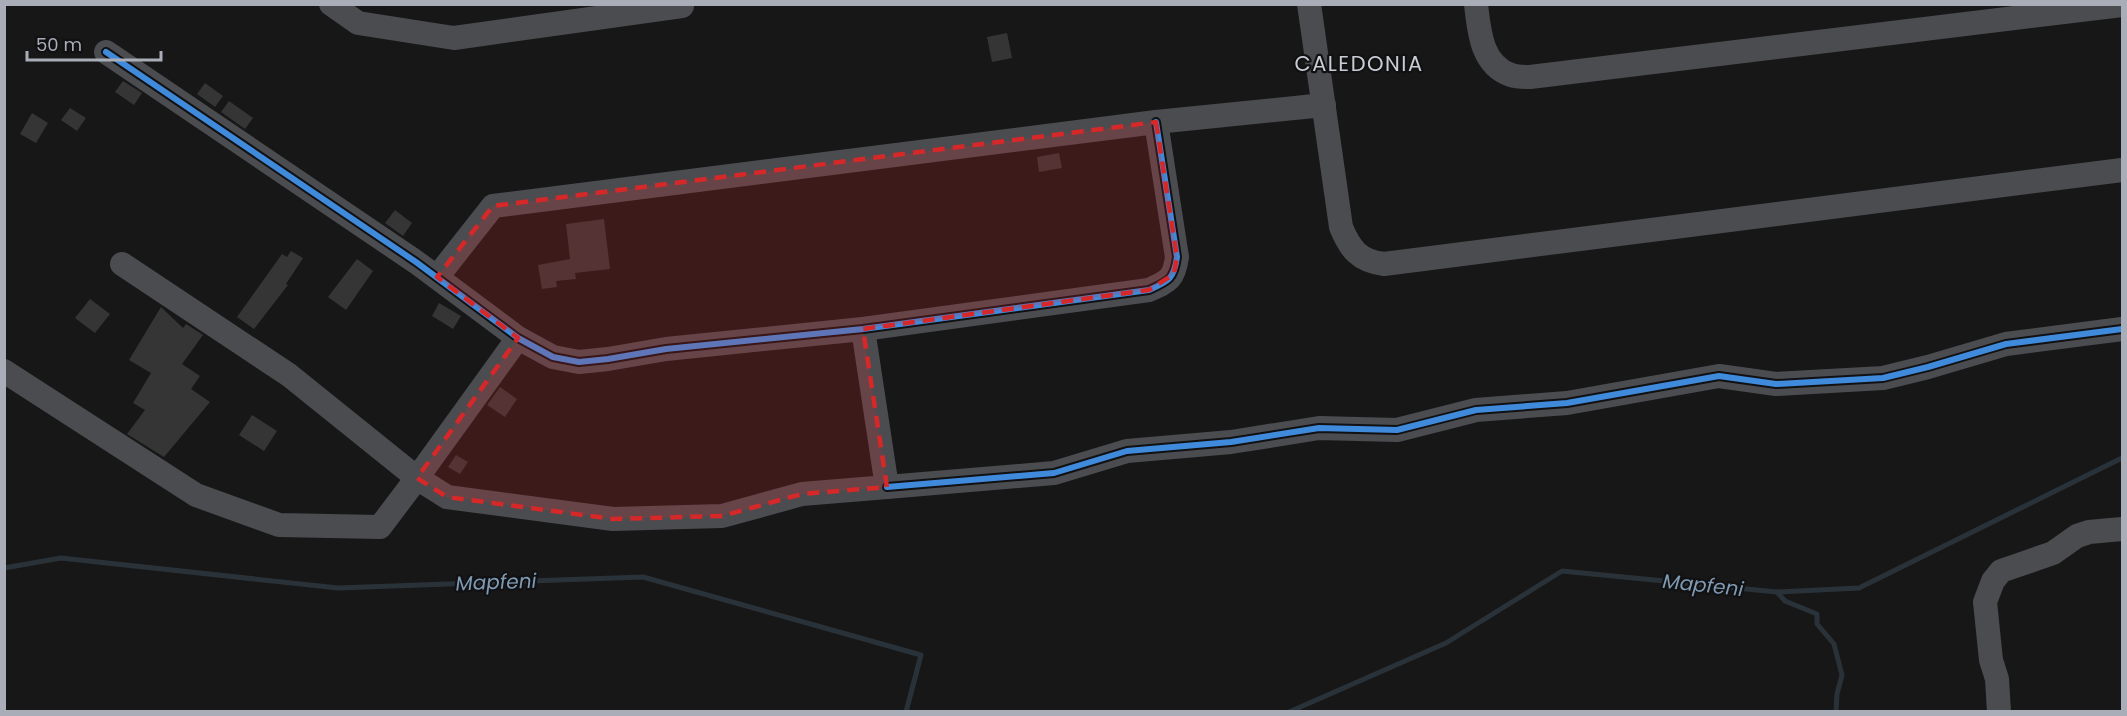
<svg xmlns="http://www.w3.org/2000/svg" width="2127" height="716" font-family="Poppins,sans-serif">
  <rect width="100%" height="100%" fill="#171717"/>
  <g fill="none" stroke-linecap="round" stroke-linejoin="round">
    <g stroke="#2a3239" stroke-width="5">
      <polyline points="4,568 61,558 338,588 643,577 921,655 906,712"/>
      <polyline points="1777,592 1785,601 1817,614 1817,624 1834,644 1842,675 1837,694 1836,712"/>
      <polyline points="1289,712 1446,643 1562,571 1777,592 1859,588 2122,458"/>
    </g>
  </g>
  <g fill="#353536">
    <polygon points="1007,33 1012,58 992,62 987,37"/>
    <polygon points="123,81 142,93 134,105 115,92"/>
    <polygon points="205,83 223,96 215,107 197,94"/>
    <polygon points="229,101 253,118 245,129 221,112"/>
    <polygon points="70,108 86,118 77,131 61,120"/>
    <polygon points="32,113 48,123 36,143 20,134"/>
    <polygon points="1059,153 1062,168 1039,172 1037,157"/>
    <polygon points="395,210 412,223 403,236 385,223"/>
    <polygon points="604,219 610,269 575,273 576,279 556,281 557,287 542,289 538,265 570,259 566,224"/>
    <polygon points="291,251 303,258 286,284 288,285 254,329 237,317 282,254 287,257"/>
    <polygon points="357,259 373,271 346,310 328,297"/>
    <polygon points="90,299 110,314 95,333 75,318"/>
    <polygon points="439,303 461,316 453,329 432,316"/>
    <polygon points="161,307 183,328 186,324 203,335 182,364 200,376 191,389 210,402 164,457 127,434 145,410 133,403 151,373 129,360"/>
    <polygon points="500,387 517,399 505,417 487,405"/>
    <polygon points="252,415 277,431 264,451 239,435"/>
    <polygon points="456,455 468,462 460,474 448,467"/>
  </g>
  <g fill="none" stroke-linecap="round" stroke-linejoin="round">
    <g stroke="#4b4c50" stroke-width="24">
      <polyline points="331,4 358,23 454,38 682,6"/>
      <path d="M1309 4 1341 227C1350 249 1359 261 1384 264L2122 170"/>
      <path d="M1476 4C1479 30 1481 65 1511 75 1517 77 1524 77 1530 77L2122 5"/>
      <path d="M106 52 416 262 518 338 553 357 579 362 608 359 666 349 863 329 1149 290C1169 281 1174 279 1177 257L1156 122"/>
      <polyline points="122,264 289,375 417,478 518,338"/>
      <polyline points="437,277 493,206 1156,122 1324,105"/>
      <polyline points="4,371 196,495 279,525 380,527 417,478 447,497 613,519 722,516 802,494 887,487 863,329"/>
      <polyline points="887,487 1054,473 1127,451 1231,442 1319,428 1397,430 1476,410 1567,403 1719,376 1776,384 1883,378 1928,367 2006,344 2122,329"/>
      <polyline points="1999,712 1997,679 1991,660 1985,602 1993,581 2001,571 2053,553 2077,536 2089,532 2122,529"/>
    </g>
    <defs>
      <g id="cycleway">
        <path d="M106 52 416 262 518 338 553 357 579 362 608 359 666 349 863 329 1149 290C1169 281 1174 279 1177 257L1156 122"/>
        <polyline points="887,487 1054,473 1127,451 1231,442 1319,428 1397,430 1476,410 1567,403 1719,376 1776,384 1883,378 1928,367 2006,344 2122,329"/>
      </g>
    </defs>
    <use href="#cycleway" stroke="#111113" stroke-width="10"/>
    <use href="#cycleway" stroke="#408adc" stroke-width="6"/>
  </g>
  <path fill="#d62828" fill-opacity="0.2" stroke="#d62828" stroke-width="4.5" stroke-dasharray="12 8" stroke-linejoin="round" d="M1156 122 1177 257 1174 274 1149 290 863 329 887 487 802 494 722 516 613 519 447 497 417 478 518 338 437 277 493 206Z"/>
  <g text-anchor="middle" stroke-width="4.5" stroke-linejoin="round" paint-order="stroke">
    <g font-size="20" font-style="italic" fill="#7f9bb3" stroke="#111113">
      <text transform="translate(496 582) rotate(-2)" y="7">Mapfeni</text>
      <text transform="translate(1703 585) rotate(6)" y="7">Mapfeni</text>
    </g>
    <g font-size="21" letter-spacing="1.5" fill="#c9ccd4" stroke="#111113">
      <text x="1359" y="71">CALEDONIA</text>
    </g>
  </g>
  <rect width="2127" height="716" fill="none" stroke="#a8adb8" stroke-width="12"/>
  <path d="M27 51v9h134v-9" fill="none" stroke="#a8adb8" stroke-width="3"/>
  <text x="36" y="51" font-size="18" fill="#a8adb8" stroke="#111113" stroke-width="4.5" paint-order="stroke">50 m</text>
</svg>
